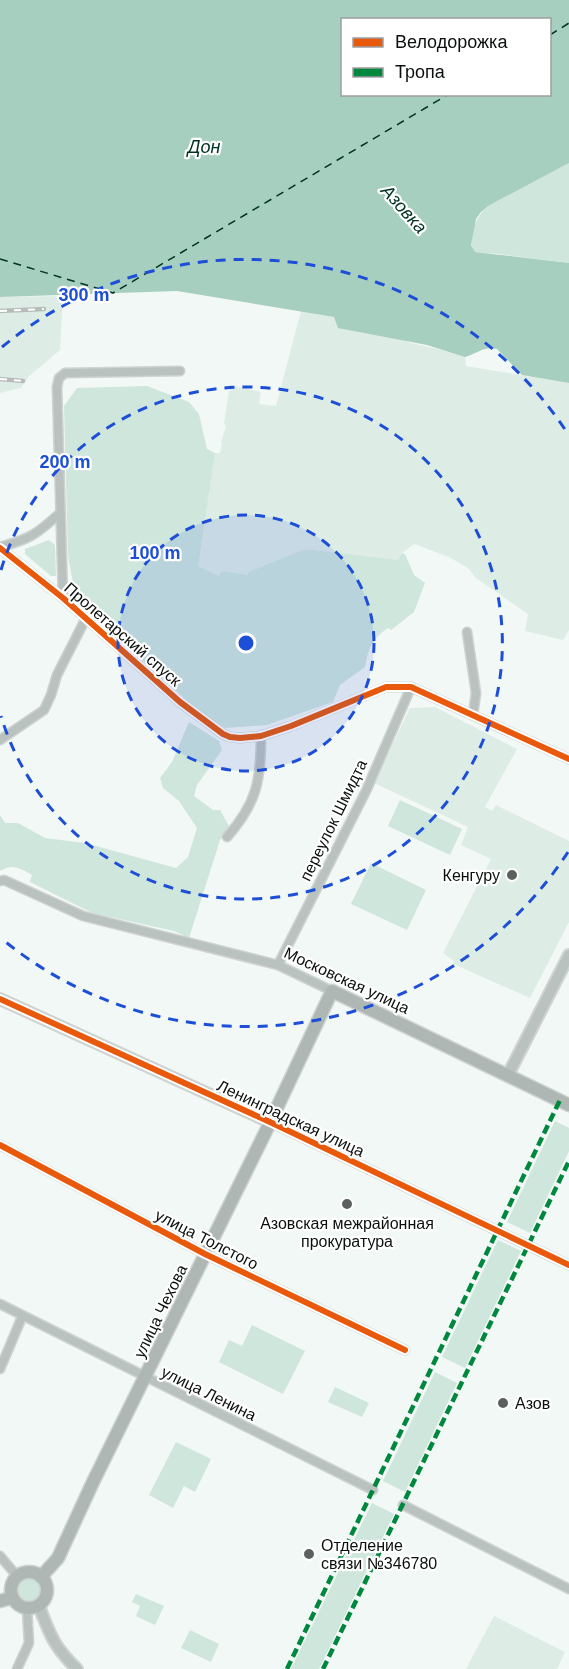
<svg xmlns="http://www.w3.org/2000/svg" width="569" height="1669" font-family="Helvetica,sans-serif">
  <rect width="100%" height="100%" fill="#f2f8f5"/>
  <g fill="#ddede6">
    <polygon points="63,296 60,350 29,376 21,388 0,393 0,297"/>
    <polygon points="301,311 334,317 411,343 460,354 465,357 466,366 569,383 569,630 563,640 525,631 528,614 476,578 468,568 449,557 414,544 402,553 398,561 305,549 248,575 222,571 219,576 197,566 215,453 220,453 222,443 221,442 226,426 224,423 230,385 261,392 259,404 276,406"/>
    <polygon points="435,707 517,749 485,807 492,811 496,805 569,841 569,922 530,998 453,964 454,961 443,953 491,859 461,845 468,827 374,783 410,708"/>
    <polygon points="494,1616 565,1652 557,1669 466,1669"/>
  </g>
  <g fill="#cfe6dd">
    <path d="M569 163V263L499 254 475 252C465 239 477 215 488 206Z"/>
    <path d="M147 386 189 402 199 414 207 449 215 453 198 566 219 576 222 571 248 575 249 572 305 549 398 560 402 553 405 554 414 575 425 583 414 612 391 630 388 628C371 640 369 647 365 667L340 685 333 702 267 725 225 728 200 712 76 600 68 556 64 406 77 388Z"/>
    <polygon points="49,540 55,545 56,576 51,576 25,554 25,549"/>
    <path d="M189 722 219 741 222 750 197 785 194 796 213 810H220L230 828 220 840 189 938 174 931 92 913 30 882 32 875C20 868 13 863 0 871V815L5 823H18L45 838 85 843 176 868 188 857 197 828 179 801 163 788 160 778 172 762Z"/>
    <polygon points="400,800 462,829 450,855 388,826"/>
    <polygon points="371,863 426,890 407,930 351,904"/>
    <polygon points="555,1121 569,1128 569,1151 530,1233 507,1222"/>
    <polygon points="498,1240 521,1251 465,1368 442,1357"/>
    <polygon points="252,1325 305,1351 283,1394 219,1362 229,1340 242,1346"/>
    <polygon points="435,1372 457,1383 405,1492 383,1481"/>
    <polygon points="335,1387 369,1403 362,1417 328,1402"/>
    <polygon points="176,1442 211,1459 195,1492 184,1486 173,1508 149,1495"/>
    <polygon points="372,1503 394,1514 319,1669 291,1669"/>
    <circle cx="28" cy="1590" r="14"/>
    <polygon points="136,1594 164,1606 155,1625 136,1616 140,1606 132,1602"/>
    <polygon points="190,1630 219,1644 211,1662 181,1648"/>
  </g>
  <path fill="#a6cfbf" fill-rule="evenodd" d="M0 0H569V163L488 206 481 212 476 219 471 245 475 252 569 263V383L522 375 497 349C483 346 477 354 465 357L427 345 338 328 334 317 177 291 0 297ZM342 20H550V94H342Z"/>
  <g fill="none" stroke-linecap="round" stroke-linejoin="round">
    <g stroke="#003324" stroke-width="1.5" stroke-dasharray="8 6" stroke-linecap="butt">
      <polyline points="550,35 569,23"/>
      <polyline points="0,259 113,293 449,94"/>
    </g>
    <defs>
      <g id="minor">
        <path d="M0 547C30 539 37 534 60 513"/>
        <polyline points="0,548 63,598 180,702 223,734 230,737 240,738 261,736 291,726 386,687 411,687 569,759"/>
        <polyline points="63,598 57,387 59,378 65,373 180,371"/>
        <polyline points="467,632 476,693 473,715"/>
        <polyline points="0,740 44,710 51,695 57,675 85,620"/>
        <path d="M227 837C257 803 261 780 261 736"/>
        <polyline points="0,881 4,880 83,916 278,965 332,991"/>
        <polyline points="278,965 366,791 411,687"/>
        <polyline points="270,1122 569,1265"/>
        <polyline points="0,1145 205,1254 405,1350"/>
        <polyline points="0,1304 373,1490"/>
        <polyline points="0,1369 22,1317"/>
        <polyline points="403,1505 569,1589"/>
        <polyline points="0,1556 17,1576"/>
        <polyline points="17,1669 29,1643 27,1609"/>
      </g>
      <g id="tertiary">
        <polyline points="0,999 270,1122"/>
        <polyline points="508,1075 569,955"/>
        <path d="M39 1606C50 1635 54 1647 77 1669"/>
      </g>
      <g id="secondary">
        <circle cx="29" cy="1590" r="18"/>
        <polyline points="41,1577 58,1558 93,1482 265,1133 332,991 569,1105"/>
        <polyline points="0,1601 11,1598"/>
      </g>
    </defs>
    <use href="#minor" stroke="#ced2d0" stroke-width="11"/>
    <use href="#tertiary" stroke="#ced2d0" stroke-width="14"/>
    <use href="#secondary" stroke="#ced2d0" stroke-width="15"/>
    <use href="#minor" stroke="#bac2bf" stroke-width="8"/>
    <use href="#tertiary" stroke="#bac2bf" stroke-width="10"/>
    <use href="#secondary" stroke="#aeb7b4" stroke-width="12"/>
    <defs>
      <g id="rail">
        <polyline points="0,311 44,309"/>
        <polyline points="0,379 23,381"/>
      </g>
    </defs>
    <use href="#rail" stroke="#b6bcba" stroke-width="4.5"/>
    <use href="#rail" stroke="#fff" stroke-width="2" stroke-dasharray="7" stroke-linecap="butt"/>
    <g stroke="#00873e" stroke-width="4.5" stroke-dasharray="9 4.5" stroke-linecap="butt">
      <polyline points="287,1669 560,1100"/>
      <polyline points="323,1669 569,1161"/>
    </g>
    <defs>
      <g id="cycleway">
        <polyline points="0,548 63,598 180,702 223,734 230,737 240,738 261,736 291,726 386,687 411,687 569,759"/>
        <polyline points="0,999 270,1122 569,1265"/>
        <polyline points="0,1145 205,1254 405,1350"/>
      </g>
    </defs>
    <use href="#cycleway" stroke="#fff" stroke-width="10"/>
    <use href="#cycleway" stroke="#e8590c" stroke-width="6"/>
  </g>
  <circle cx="246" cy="643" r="128" fill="#1d4ed8" fill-opacity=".12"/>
  <g fill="none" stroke="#1d4ed8" stroke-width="3" stroke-dasharray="10 8">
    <circle cx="246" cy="643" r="128"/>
    <path d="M1 570A256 256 0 1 1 1 716"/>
    <path d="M568 852A384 384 0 0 1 2 939M2 347A384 384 0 0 1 568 434"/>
  </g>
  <g fill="#5c615f" stroke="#fff" stroke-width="2">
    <circle cx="512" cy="875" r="6"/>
    <circle cx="347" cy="1204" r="6"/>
    <circle cx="503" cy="1403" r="6"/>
    <circle cx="309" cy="1554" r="6"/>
  </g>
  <g text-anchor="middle" stroke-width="4.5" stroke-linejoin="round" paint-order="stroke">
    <g font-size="16" fill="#0b100e" stroke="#fff">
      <text transform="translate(123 634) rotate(41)" y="6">Пролетарский спуск</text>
      <text transform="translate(333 820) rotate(-64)" y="6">переулок Шмидта</text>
      <text transform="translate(347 980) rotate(25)" y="6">Московская улица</text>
      <text transform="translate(291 1118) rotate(25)" y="6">Ленинградская улица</text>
      <text transform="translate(207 1239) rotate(27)" y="6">улица Толстого</text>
      <text transform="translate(160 1311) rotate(-64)" y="6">улица Чехова</text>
      <text transform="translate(209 1393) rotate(26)" y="6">улица Ленина</text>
    </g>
    <g font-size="16" fill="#0b100e" stroke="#fff" text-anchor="start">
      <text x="500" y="881" text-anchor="end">Кенгуру</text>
      <text x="347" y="1229" text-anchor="middle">Азовская межрайонная<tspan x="347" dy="18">прокуратура</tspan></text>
      <text x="515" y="1409">Азов</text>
      <text x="321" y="1551">Отделение<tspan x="321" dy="18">связи №346780</tspan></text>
    </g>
    <g font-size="18" font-style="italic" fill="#003324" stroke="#fff">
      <text x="204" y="153">Дон</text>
      <text transform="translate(404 209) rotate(48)" y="6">Азовка</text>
    </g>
  </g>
  <circle cx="246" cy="643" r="9" fill="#1d4ed8" stroke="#fff" stroke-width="3"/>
  <g font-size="18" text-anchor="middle" font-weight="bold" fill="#1d4ed8" stroke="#fff" stroke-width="4.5" stroke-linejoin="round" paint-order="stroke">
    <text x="84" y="301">300 m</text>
    <text x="65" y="468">200 m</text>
    <text x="155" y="559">100 m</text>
  </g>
  <rect x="341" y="18" width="210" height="78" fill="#ffffff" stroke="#9d9f9f" stroke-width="1.5"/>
  <rect x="353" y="38" width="30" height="9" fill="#e8590c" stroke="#9d9f9f" stroke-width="1.5"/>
  <text x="395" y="48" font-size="18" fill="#0b100e">Велодорожка</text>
  <rect x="353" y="68" width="30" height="9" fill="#00873e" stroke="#9d9f9f" stroke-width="1.5"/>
  <text x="395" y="78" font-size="18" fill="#0b100e">Тропа</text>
</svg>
